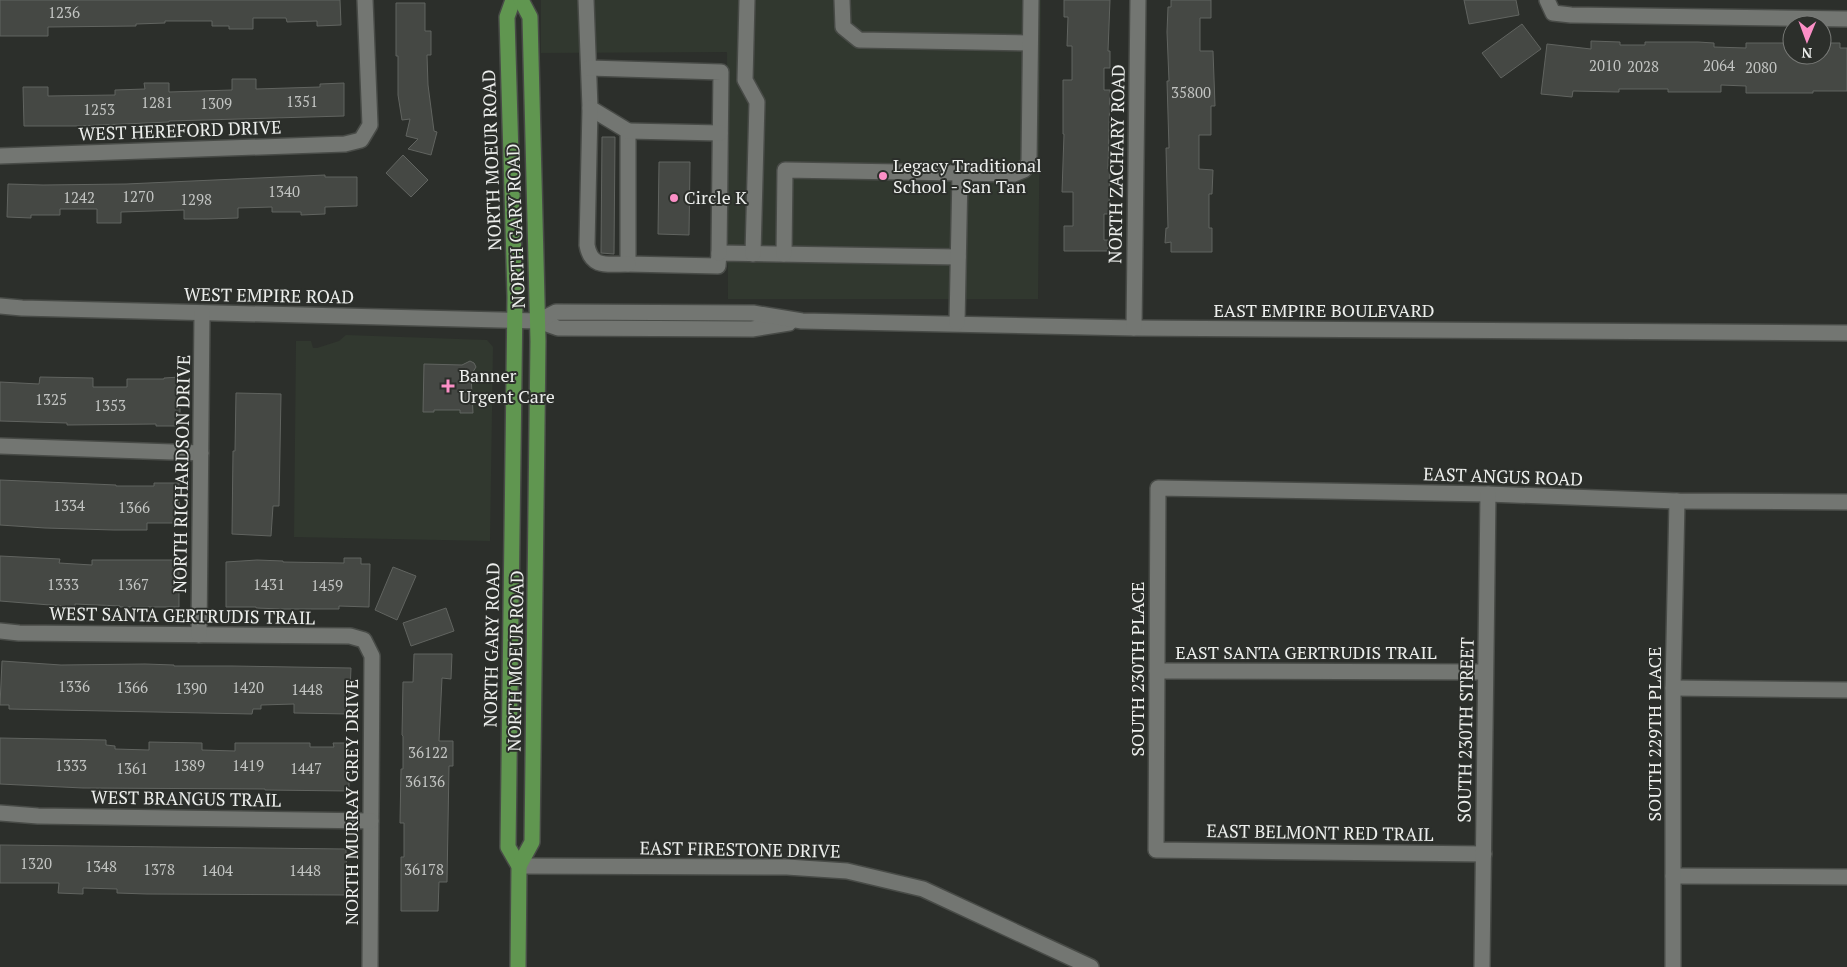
<svg xmlns="http://www.w3.org/2000/svg" width="1847" height="967" font-family="'PT Serif',serif">
  <rect width="100%" height="100%" fill="#2c2f2b"/>
  <g fill="#31382f">
    <polygon points="541,0 1041,0 1038,299 728,299 727,52 541,53"/>
    <polygon points="346,335 487,340 493,347 490,541 294,537 296,341 311,341 313,348 317,348 339,341"/>
  </g>
  <g fill="#454844" stroke="#616460">
    <polygon points="0,0 340,0 341,25 317,26 317,21 287,22 286,18 253,18 253,29 229,29 229,26 212,26 212,21 165,21 165,23 136,24 136,26 48,27 48,36 0,36"/>
    <polygon points="1064,0 1110,0 1108,51 1110,51 1110,68 1104,68 1104,90 1110,90 1108,169 1110,169 1109,214 1104,214 1104,240 1108,240 1108,251 1064,251 1064,226 1073,226 1073,192 1062,192 1064,134 1063,134 1063,80 1072,80 1072,46 1067,46 1068,17 1064,17"/>
    <polygon points="1171,0 1211,0 1211,18 1200,18 1200,51 1213,51 1215,106 1211,106 1211,135 1199,135 1199,169 1213,170 1212,194 1209,194 1209,228 1212,228 1212,252 1171,252 1171,242 1165,243 1166,228 1168,228 1166,148 1169,148 1167,81 1169,81 1167,32 1168,7 1171,7"/>
    <polygon points="1464,0 1516,0 1519,15 1469,24"/>
    <polygon points="396,3 425,3 425,31 431,31 431,55 427,55 428,85 434,131 437,132 431,155 408,149 418,139 406,136 410,119 402,120 398,95 398,56 396,56"/>
    <polygon points="1522,24 1541,49 1501,78 1482,53"/>
    <polygon points="1591,41 1620,42 1620,45 1645,45 1645,42 1698,42 1714,43 1714,47 1746,48 1746,43 1792,43 1792,55 1825,55 1825,43 1840,43 1840,48 1847,48 1847,91 1813,91 1813,93 1746,93 1746,86 1721,85 1721,92 1668,92 1668,89 1619,89 1619,92 1573,91 1572,97 1541,94 1547,44 1591,49"/>
    <polygon points="232,79 256,79 256,89 320,87 320,84 344,83 344,116 169,121 169,122 77,126 24,126 23,87 48,87 48,96 115,95 115,90 145,89 144,83 169,83 169,92 232,90"/>
    <polygon points="602,137 615,137 614,254 601,253"/>
    <polygon points="403,155 428,180 411,197 386,173"/>
    <polygon points="659,162 690,162 689,235 658,234"/>
    <polygon points="325,175 325,177 357,177 357,206 325,207 325,214 301,215 301,212 272,212 272,207 238,208 238,218 208,219 184,219 184,210 121,212 121,223 97,223 97,209 60,209 60,215 31,215 31,218 7,217 8,184 43,185 126,184"/>
    <polygon points="470,361 474,363 476,367 471,375 473,413 460,413 460,410 434,410 434,412 423,412 424,364 462,365"/>
    <polygon points="40,377 93,378 93,387 127,387 127,379 164,379 164,378 180,377 180,426 156,426 156,424 67,425 67,423 0,421 0,382 39,384"/>
    <polygon points="236,393 281,394 279,506 273,506 271,536 232,534 233,451 235,451"/>
    <polygon points="0,480 116,485 116,486 154,486 154,483 179,483 180,523 147,523 147,530 114,530 45,528 0,525"/>
    <polygon points="0,556 60,559 59,563 92,565 92,560 179,560 179,607 120,607 120,606 75,604 75,607 0,601"/>
    <polygon points="344,558 361,558 361,564 370,564 369,607 339,606 339,609 281,609 256,608 256,607 226,607 226,562 257,560 283,561 283,562 344,563"/>
    <polygon points="393,567 416,576 397,620 375,610"/>
    <polygon points="446,608 454,631 411,646 403,623"/>
    <polygon points="414,654 452,654 451,679 442,678 439,741 453,741 453,766 449,766 447,882 439,882 438,911 401,911 401,857 404,857 404,823 400,823 401,769 403,769 403,736 402,735 403,682 413,682"/>
    <polygon points="2,661 61,665 145,664 174,665 174,666 232,666 351,668 349,714 294,713 294,704 261,705 261,709 253,709 252,714 9,709 9,705 0,705"/>
    <polygon points="0,738 106,740 106,745 115,746 115,749 149,750 149,742 202,743 202,750 235,751 235,743 310,743 310,747 334,747 333,743 349,743 349,791 265,790 265,789 83,788 0,784"/>
    <polygon points="0,845 346,849 347,895 147,894 117,893 117,889 83,888 83,894 58,893 59,883 0,883"/>
  </g>
  <g fill="none" stroke-linecap="round" stroke-linejoin="round">
    <defs>
      <g id="minor">
        <polyline points="586,0 590,108 628,131 628,264 718,266 719,253 958,257"/>
        <polyline points="747,0 745,80 757,102 753,254"/>
        <polyline points="842,0 843,27 859,40 1030,43"/>
        <polyline points="1547,0 1553,13 1571,15 1847,19"/>
        <polyline points="589,68 721,72 719,253"/>
        <path d="M590 108 587 245C591 269 608 264 628 264"/>
        <polyline points="628,131 720,133"/>
        <polyline points="0,156 345,144 361,140 370,125 365,0"/>
        <polyline points="784,254 785,170 1014,174 1024,170 1029,162 1031,0"/>
        <polyline points="0,306 22,308 538,321 558,328 752,329 789,323"/>
        <polyline points="538,321 556,312 753,313 802,321 1134,328 1847,333"/>
        <polyline points="957,323 960,173"/>
        <polyline points="1134,328 1138,0"/>
        <polyline points="0,446 201,453"/>
        <polyline points="0,631 19,633 350,636 364,640 372,656 370,967"/>
        <polyline points="199,635 202,313"/>
        <polyline points="1157,671 1485,672"/>
        <polyline points="1673,688 1847,690"/>
        <polyline points="0,813 38,816 371,821"/>
        <polyline points="1484,854 1156,850 1158,488 1488,494 1677,501 1847,502"/>
        <polyline points="519,866 787,867 847,871 923,889 1091,967"/>
        <polyline points="1673,876 1847,877"/>
        <polyline points="1482,967 1488,494"/>
        <polyline points="1673,967 1673,688 1677,501"/>
      </g>
      <g id="major">
        <polyline points="513,0 507,17 515,297 508,847 519,866 518,967"/>
        <polyline points="519,866 532,842 538,341 530,17 521,0"/>
      </g>
    </defs>
    <use href="#minor" stroke="#484b47" stroke-width="18"/>
    <use href="#major" stroke="#484b47" stroke-width="18"/>
    <use href="#minor" stroke="#737672" stroke-width="15"/>
    <use href="#major" stroke="#609650" stroke-width="15"/>
  </g>
  <g fill="#fb8fc6" stroke="#2c2f2b" stroke-width="2">
    <circle cx="883" cy="176" r="5"/>
    <circle cx="674" cy="198" r="5"/>
    <path d="M445.5 378.5h5v5h5v5h-5v5h-5v-5h-5v-5h5z"/>
  </g>
  <g text-anchor="middle" stroke-width="4" stroke-linejoin="round" paint-order="stroke">
    <g font-size="15" fill="#c2c4c2">
      <text x="64" y="18">1236</text>
      <text x="1605" y="71">2010</text>
      <text x="1719" y="71">2064</text>
      <text x="1643" y="72">2028</text>
      <text x="1761" y="73">2080</text>
      <text x="1191" y="98">35800</text>
      <text x="302" y="107">1351</text>
      <text x="157" y="108">1281</text>
      <text x="216" y="109">1309</text>
      <text x="99" y="115">1253</text>
      <text x="284" y="197">1340</text>
      <text x="138" y="202">1270</text>
      <text x="79" y="203">1242</text>
      <text x="196" y="205">1298</text>
      <text x="51" y="405">1325</text>
      <text x="110" y="411">1353</text>
      <text x="69" y="511">1334</text>
      <text x="134" y="513">1366</text>
      <text x="63" y="590">1333</text>
      <text x="133" y="590">1367</text>
      <text x="269" y="590">1431</text>
      <text x="327" y="591">1459</text>
      <text x="74" y="692">1336</text>
      <text x="132" y="693">1366</text>
      <text x="248" y="693">1420</text>
      <text x="191" y="694">1390</text>
      <text x="307" y="695">1448</text>
      <text x="428" y="758">36122</text>
      <text x="71" y="771">1333</text>
      <text x="189" y="771">1389</text>
      <text x="248" y="771">1419</text>
      <text x="132" y="774">1361</text>
      <text x="306" y="774">1447</text>
      <text x="425" y="787">36136</text>
      <text x="36" y="869">1320</text>
      <text x="101" y="872">1348</text>
      <text x="159" y="875">1378</text>
      <text x="424" y="875">36178</text>
      <text x="217" y="876">1404</text>
      <text x="305" y="876">1448</text>
    </g>
    <g font-size="18" fill="#eceeec" stroke="#2c2f2b">
      <text transform="translate(180 131) rotate(-2)" y="6">WEST HEREFORD DRIVE</text>
      <text transform="translate(492 160) rotate(-92)" y="6">NORTH MOEUR ROAD</text>
      <text transform="translate(1117 164) rotate(-89)" y="6">NORTH ZACHARY ROAD</text>
      <text transform="translate(516 226) rotate(-92)" y="6">NORTH GARY ROAD</text>
      <text transform="translate(269 296) rotate(1)" y="6">WEST EMPIRE ROAD</text>
      <text x="1324" y="317">EAST EMPIRE BOULEVARD</text>
      <text transform="translate(182 474) rotate(-89)" y="6">NORTH RICHARDSON DRIVE</text>
      <text transform="translate(1503 477) rotate(2)" y="6">EAST ANGUS ROAD</text>
      <text transform="translate(182 616) rotate(1)" y="6">WEST SANTA GERTRUDIS TRAIL</text>
      <text transform="translate(492 645) rotate(-89)" y="6">NORTH GARY ROAD</text>
      <text x="1306" y="659">EAST SANTA GERTRUDIS TRAIL</text>
      <text transform="translate(516 661) rotate(-89)" y="6">NORTH MOEUR ROAD</text>
      <text transform="translate(1138 669) rotate(-90)" y="6">SOUTH 230TH PLACE</text>
      <text transform="translate(1466 730) rotate(-89)" y="6">SOUTH 230TH STREET</text>
      <text transform="translate(1655 734) rotate(-90)" y="6">SOUTH 229TH PLACE</text>
      <text transform="translate(186 799) rotate(1)" y="6">WEST BRANGUS TRAIL</text>
      <text transform="translate(352 802) rotate(-90)" y="6">NORTH MURRAY GREY DRIVE</text>
      <text transform="translate(1320 833) rotate(1)" y="6">EAST BELMONT RED TRAIL</text>
      <text transform="translate(740 850) rotate(1)" y="6">EAST FIRESTONE DRIVE</text>
    </g>
    <g font-size="18" fill="#eceeec" stroke="#2c2f2b" text-anchor="start">
      <text x="893" y="172">Legacy Traditional<tspan x="893" dy="21">School - San Tan</tspan></text>
      <text x="684" y="204">Circle K</text>
      <text x="459" y="382">Banner<tspan x="459" dy="21">Urgent Care</tspan></text>
    </g>
  </g>
  <g transform="translate(1807 40) rotate(181)"><circle r="24" fill="#2c2f2b" stroke="#797b78"/>
  <path d="M0-4L9 19L0 12L-9 19Z" fill="#fb8fc6"/>
  <text y="-8" font-size="14" font-weight="bold" text-anchor="middle" fill="#eceeec">N</text>
  </g>
</svg>
